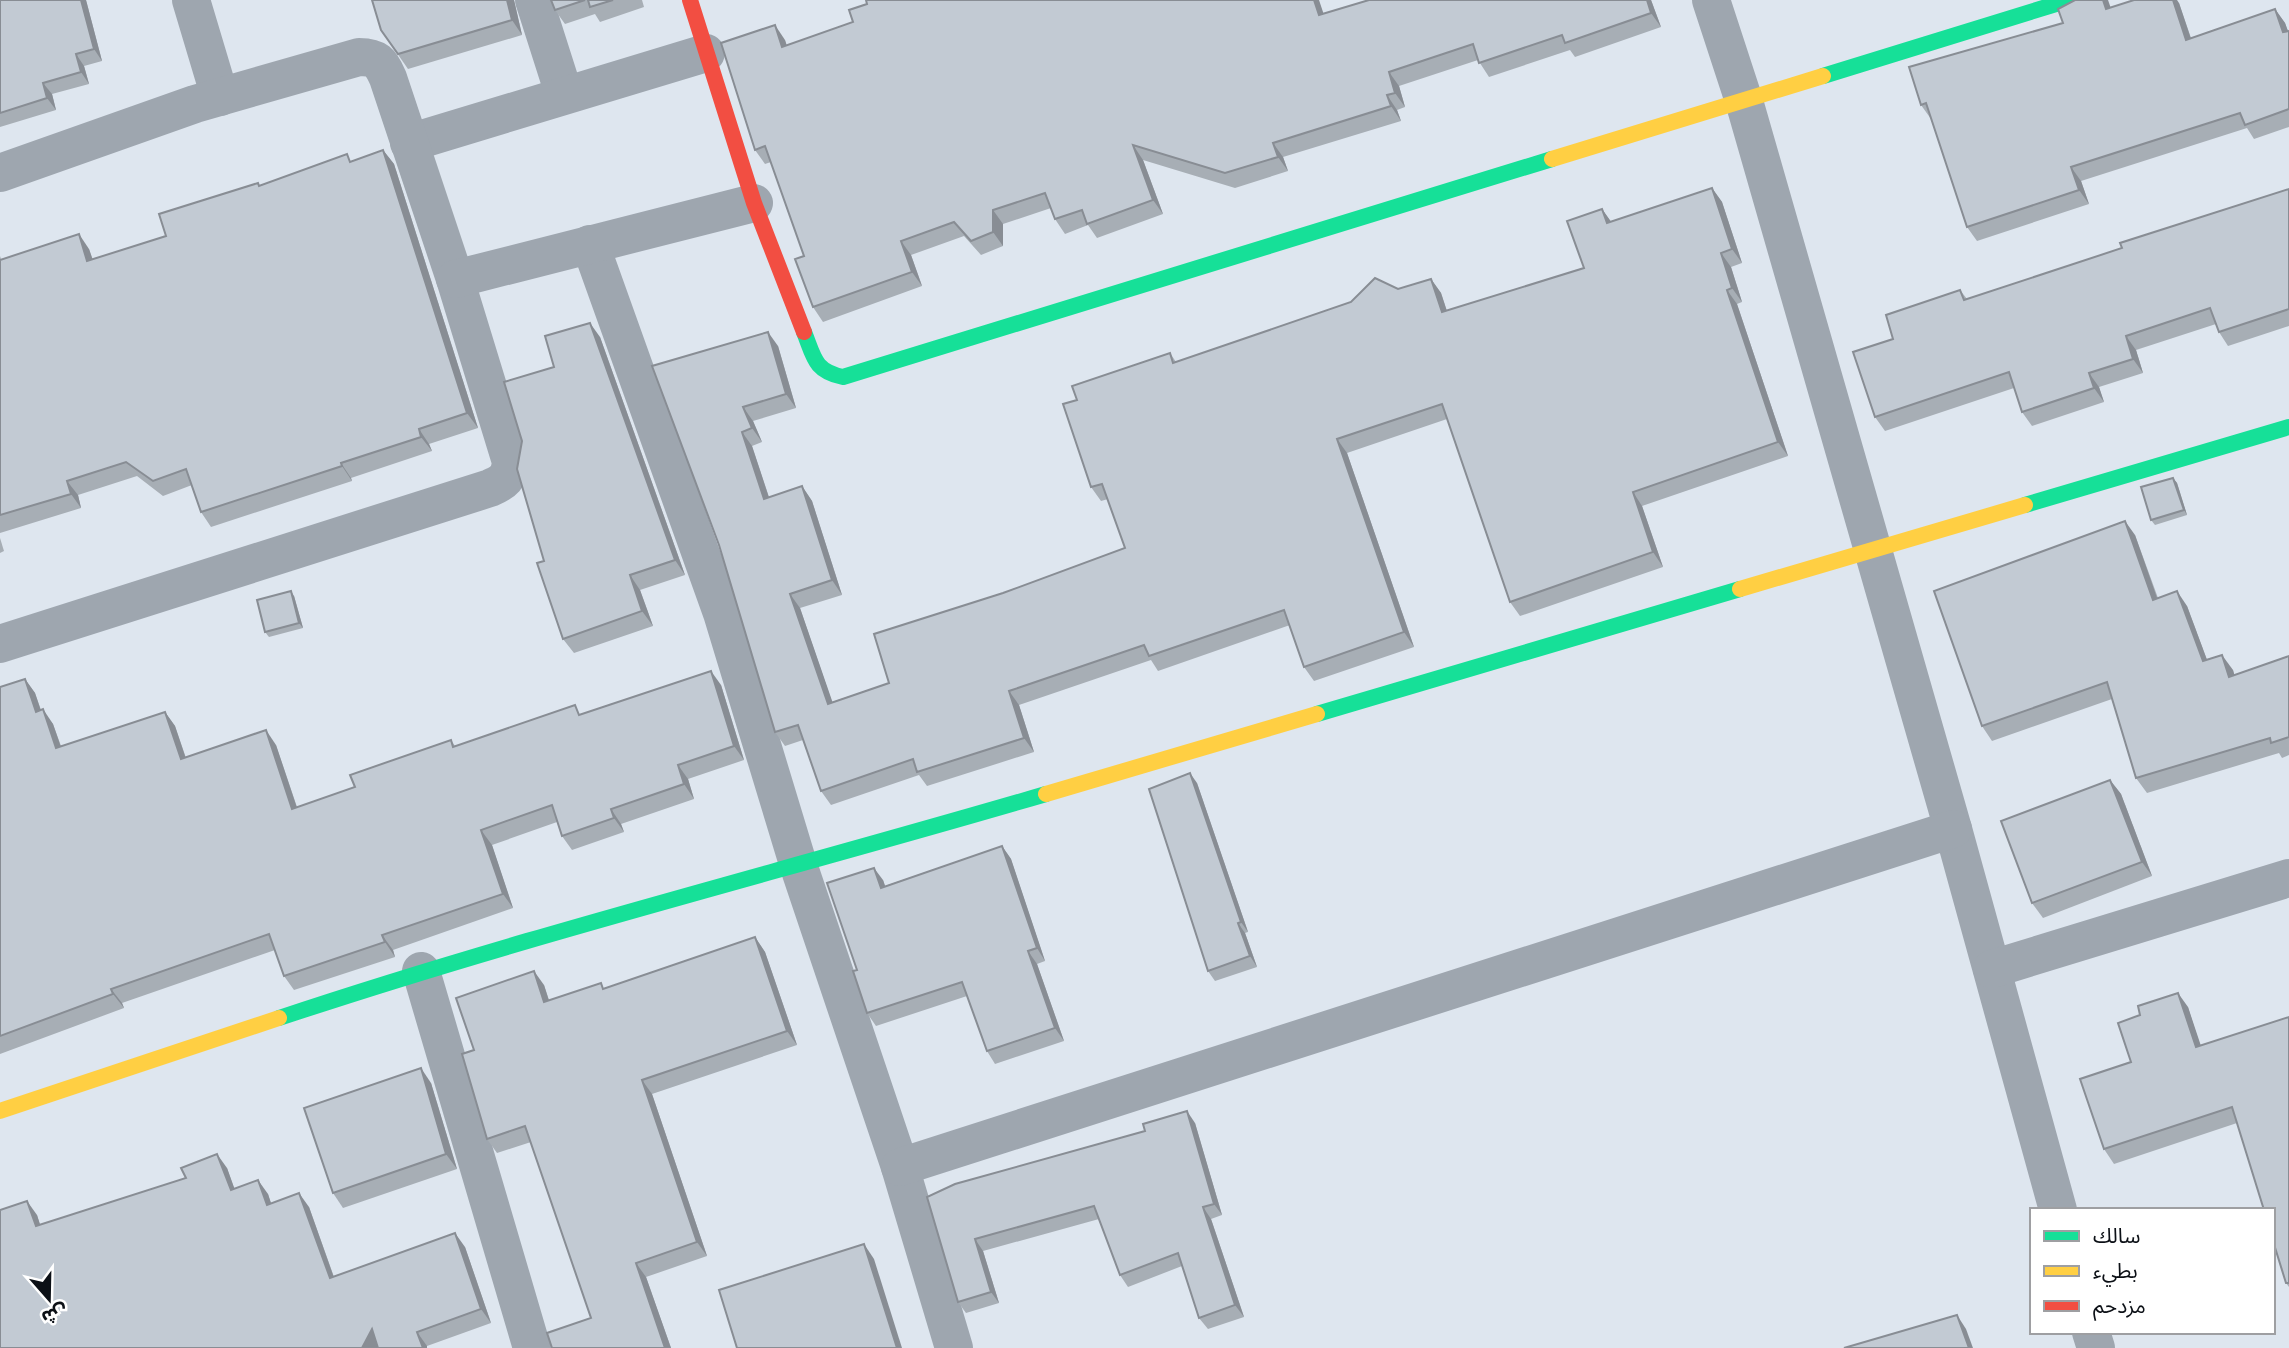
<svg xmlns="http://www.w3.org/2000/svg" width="2289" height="1348" font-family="Literata,'Noto Sans Arabic',serif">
  <rect width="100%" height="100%" fill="#dee6ef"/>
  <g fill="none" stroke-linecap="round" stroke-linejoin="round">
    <g stroke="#9ea6af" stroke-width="38">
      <polyline points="191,0 220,97"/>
      <polyline points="534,0 564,94"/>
      <polyline points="1711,0 1744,101 1953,829 2058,1210"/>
      <polyline points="409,143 706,53"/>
      <path d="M0 173 195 104 359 57C377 57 381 62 388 78L455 279 511 462C509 478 504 482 490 488L0 644"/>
      <polyline points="590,244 722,613 799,867 900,1167 954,1348"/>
      <polyline points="455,279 754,203"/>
      <polyline points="1992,969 2289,878"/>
      <polyline points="421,971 532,1348"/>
      <polyline points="900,1167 1953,829"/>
      <polyline points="2091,1332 2096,1348"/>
    </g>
    <g stroke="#16e098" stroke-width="16">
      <polyline points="1823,76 2069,0"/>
      <path d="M804 332C814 357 814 371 843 377L1552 159"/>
      <polyline points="2025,505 2289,427"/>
      <polyline points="1317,714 1740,589"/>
      <path d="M279 1018C531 934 791 869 1046 794"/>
    </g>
    <g stroke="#ffcf43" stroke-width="16">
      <polyline points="1552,159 1823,76"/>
      <polyline points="1740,589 2025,505"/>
      <polyline points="1046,794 1317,714"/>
      <polyline points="0,1111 279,1018"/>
    </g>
    <polyline stroke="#f24e42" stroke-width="16" points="690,0 754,203 804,332"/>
  </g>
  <g fill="#a7aeb5">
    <polygon points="0,0 86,0 102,61 84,66 89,84 52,94 56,110 0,127"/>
    <polygon points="372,0 514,0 522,35 408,69 381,30"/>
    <polygon points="551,0 642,0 644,7 600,22 595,14 565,24 555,10"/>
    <polygon points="1369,0 1651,0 1661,27 1575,57 1570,50 1489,77 1478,60 1399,86 1405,107 1397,110 1401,121 1283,157 1288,171 1235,188 1143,160 1163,214 1097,238 1088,225 1065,234 1055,219 1051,208 1003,224 1003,246 981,255 964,236 911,255 922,286 823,322 813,307 804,256 771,162 765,164 755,150 785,40 786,45 1324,14"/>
    <polygon points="2075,1 2111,7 2179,3 2191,38 2275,9 2285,23 2288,31 2289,31 2289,127 2254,139 2247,128 2081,181 2089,204 1977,241 1967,227 1931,119 1921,105 2063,23"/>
    <polygon points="383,150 394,164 478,428 429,444 432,451 351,478 352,481 211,527 201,512 192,485 163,496 137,476 78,495 81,508 0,533 0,256 1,259 89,249 93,260 166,236 258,183 260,186 352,161"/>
    <polygon points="1712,188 1722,202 1742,263 1731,267 1742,302 1737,304 1788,456 1642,506 1663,567 1520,616 1510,602 1447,419 1347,453 1414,647 1314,681 1304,667 1290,625 1158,671 1151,660 1019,705 1034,752 927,786 919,775 831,805 821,791 803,740 785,746 775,732 719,545 652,366 778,346 796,408 753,421 762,442 752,446 769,497 802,486 812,501 842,595 800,608 832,702 889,683 1003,593 1125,548 1108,499 1101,501 1091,487 1077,400 1170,353 1176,362 1431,279 1441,293 1447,311 1584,268 1602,209 1611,222"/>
    <polygon points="2289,189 2289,326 2228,346 2219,332 2216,324 2136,350 2143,373 2099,387 2104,402 2032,426 2022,412 2014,388 1885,431 1875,417 1893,339 1960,290 1967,299 2122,248"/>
    <polygon points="600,337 685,575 640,590 653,626 574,653 563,639 544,561 554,367"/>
    <polygon points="2173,478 2177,483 2187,515 2155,525 2151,520"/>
    <polygon points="2135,535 2158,598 2187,606 2207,660 2233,670 2234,675 2289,656 2289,755 2282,758 2279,753 2147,793 2136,778 2112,699 1992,741 1982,726"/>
    <polygon points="0,538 4,551 0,553"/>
    <polygon points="294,596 303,628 269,637 265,632"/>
    <polygon points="25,679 35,693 41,710 53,724 61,746 165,712 175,726 186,758 276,745 297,807 355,787 451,740 455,746 582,714 721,685 744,760 688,779 694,799 621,824 624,832 572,850 562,836 557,822 492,845 513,908 393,950 395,957 294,990 284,976 275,950 122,1003 124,1008 0,1054 0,687"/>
    <polygon points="2110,780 2121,794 2152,876 2043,918 2032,903"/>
    <polygon points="1197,783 1248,932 1245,933 1257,967 1215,981 1208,971"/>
    <polygon points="1002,846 1011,859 1045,961 1037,964 1064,1041 995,1064 987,1051 967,996 876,1026 867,1013 857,970 883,880 885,886"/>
    <polygon points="755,937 765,952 797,1045 652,1094 707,1256 646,1277 671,1348 552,1348 591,1318 531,1142 497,1153 487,1139 474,1050 544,985 549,1000 605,988"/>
    <polygon points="2188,1007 2200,1046 2289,1017 2289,1287 2286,1283 2237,1123 2114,1164 2104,1149 2131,1062"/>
    <polygon points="431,1083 457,1169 343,1208 333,1193"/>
    <polygon points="1195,1123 1222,1215 1211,1219 1244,1317 1208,1329 1199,1318 1182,1266 1128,1287 1120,1275 1099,1219 983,1251 999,1303 966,1313 958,1302 927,1197"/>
    <polygon points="227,1168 234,1188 268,1194 271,1203 309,1207 334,1277 465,1247 491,1323 427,1346 0,1348 37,1215 40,1225"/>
  </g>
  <g fill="#888d94">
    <polygon points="81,0 86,0 102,61 94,49"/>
    <polygon points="507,0 514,0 522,35 512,20"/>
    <polygon points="1314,0 1319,0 1329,30 1319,15"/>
    <polygon points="1647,0 1651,0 1661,27 1651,13"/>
    <polygon points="2103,0 2108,0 2116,23 2106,9"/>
    <polygon points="2173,0 2177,0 2179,3 2196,54 2186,40"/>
    <polygon points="2275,9 2285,23 2289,34 2283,32"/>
    <polygon points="775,25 785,40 792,61 782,47"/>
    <polygon points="76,54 84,66 89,84 81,72"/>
    <polygon points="1389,72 1399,86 1405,107 1395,93"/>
    <polygon points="43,83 52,94 56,110 47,98"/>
    <polygon points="1387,95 1397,110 1401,121 1391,106"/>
    <polygon points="1273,143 1283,157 1288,171 1278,157"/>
    <polygon points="1133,145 1143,160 1163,214 1153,200"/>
    <polygon points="383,150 394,164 478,428 467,413"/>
    <polygon points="2071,167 2081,181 2089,204 2079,190"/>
    <polygon points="1712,188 1722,202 1742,263 1732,249"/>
    <polygon points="1602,209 1612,223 1607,223"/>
    <polygon points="993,210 1003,224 1003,246 993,232"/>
    <polygon points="79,234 89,249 98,276 87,261"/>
    <polygon points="901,241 911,255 922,286 912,272"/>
    <polygon points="1721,253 1731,267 1742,302 1732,288"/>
    <polygon points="1431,279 1441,293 1452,327 1442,312"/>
    <polygon points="1727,290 1737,304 1788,456 1778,442"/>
    <polygon points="590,323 600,337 685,575 675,560"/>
    <polygon points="768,332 778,346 796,408 786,394"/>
    <polygon points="2126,336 2136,350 2143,373 2133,359"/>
    <polygon points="2089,373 2099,387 2104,402 2094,388"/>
    <polygon points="743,407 753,421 762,442 752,428"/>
    <polygon points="419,429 429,444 432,451 421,437"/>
    <polygon points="742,432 752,446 774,513 764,499"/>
    <polygon points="1337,439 1347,453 1414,647 1404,632"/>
    <polygon points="341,463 351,478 352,481 342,466"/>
    <polygon points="2173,478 2177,483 2187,515 2184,510"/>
    <polygon points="67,481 78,495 81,508 71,494"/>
    <polygon points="802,486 812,501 842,595 832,580"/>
    <polygon points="1633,492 1642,506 1663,567 1653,552"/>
    <polygon points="2125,521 2135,535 2163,615 2153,600"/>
    <polygon points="630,575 640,590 653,626 642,611"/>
    <polygon points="291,591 294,596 303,628 299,623"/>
    <polygon points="2177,591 2187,606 2213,676 2203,661"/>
    <polygon points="790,594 800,608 838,718 828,704"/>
    <polygon points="2222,655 2233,670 2239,691 2229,677"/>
    <polygon points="711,671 721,685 744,760 734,746"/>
    <polygon points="25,679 35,693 46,726 36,712"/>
    <polygon points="1009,691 1019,705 1034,752 1024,738"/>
    <polygon points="43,709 53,724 66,762 56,748"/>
    <polygon points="165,712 175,726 191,774 181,759"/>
    <polygon points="266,730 276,745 302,823 292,809"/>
    <polygon points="678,765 688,779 694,799 684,784"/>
    <polygon points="1190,773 1197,783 1248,932 1241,922"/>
    <polygon points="2110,780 2121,794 2152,876 2142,862"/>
    <polygon points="611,809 621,824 624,832 614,818"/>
    <polygon points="481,830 492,845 513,908 503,894"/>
    <polygon points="1002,846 1011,859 1045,961 1037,948"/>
    <polygon points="874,868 883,880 890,900 881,888"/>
    <polygon points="1238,923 1245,933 1257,967 1250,956"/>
    <polygon points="382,935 393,950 395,957 385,942"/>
    <polygon points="755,937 765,952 797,1045 787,1031"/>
    <polygon points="1028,951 1037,964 1064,1041 1055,1028"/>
    <polygon points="534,971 544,985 554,1017 544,1002"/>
    <polygon points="111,989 122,1003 124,1008 113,994"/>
    <polygon points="2178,993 2188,1007 2206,1061 2196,1047"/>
    <polygon points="421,1068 431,1083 457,1169 446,1154"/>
    <polygon points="642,1080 652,1094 707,1256 697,1242"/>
    <polygon points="1187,1111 1195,1123 1222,1215 1214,1204"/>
    <polygon points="217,1154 227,1168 240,1204 231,1190"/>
    <polygon points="258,1180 268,1194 276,1219 267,1205"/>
    <polygon points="299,1193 309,1207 339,1292 330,1278"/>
    <polygon points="27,1201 37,1215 45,1240 36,1226"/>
    <polygon points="1203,1207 1211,1219 1244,1317 1235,1305"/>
    <polygon points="455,1233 465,1247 491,1323 481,1309"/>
    <polygon points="975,1239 983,1251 999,1303 991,1292"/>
    <polygon points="864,1244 874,1259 902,1348 897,1348"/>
    <polygon points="636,1263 646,1277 671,1348 665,1348"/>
    <polygon points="1957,1315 1966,1329 1973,1348 1969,1348"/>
    <polygon points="372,1329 379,1348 362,1348"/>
    <polygon points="417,1332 427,1346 427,1348 423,1348"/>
  </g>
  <g fill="#c2cad3" stroke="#888d94" stroke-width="2">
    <polygon points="0,0 81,0 94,49 76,54 81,72 43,83 47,98 0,113"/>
    <polygon points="372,0 507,0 512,20 398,54 381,30"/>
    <polygon points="551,0 585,0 555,10"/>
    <polygon points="588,0 613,0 590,7"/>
    <polygon points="866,0 1314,0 1319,15 1369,0 1647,0 1651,13 1565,43 1562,35 1479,63 1473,44 1389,72 1395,93 1387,95 1391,106 1273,143 1278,157 1225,173 1133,145 1153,200 1087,224 1082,210 1055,219 1045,193 993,210 993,232 971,241 954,222 901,241 912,272 813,307 795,259 804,256 765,146 755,150 721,43 775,25 782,47 853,22 849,10 867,4"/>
    <polygon points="2075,0 2103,0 2106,9 2134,0 2173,0 2186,40 2275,9 2283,32 2289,31 2289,109 2245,125 2240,113 2071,167 2079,190 1967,227 1926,103 1921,105 1909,67 2063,23 2058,9"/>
    <polygon points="383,150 467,413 419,429 421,437 341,463 342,466 201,512 186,469 153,481 126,462 67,481 71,494 0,515 0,260 79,234 87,261 166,236 159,214 258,183 259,186 347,154 350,162"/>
    <polygon points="1712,188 1732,249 1721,253 1732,288 1727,290 1778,442 1633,492 1653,552 1510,602 1442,404 1337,439 1404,632 1304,667 1284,610 1149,656 1144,645 1009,691 1024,738 917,772 913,759 821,791 798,725 775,732 719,545 652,366 768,332 786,394 743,407 752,428 742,432 764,499 802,486 832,580 790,594 828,704 889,683 874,634 1003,593 1125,548 1102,484 1091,487 1063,404 1077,400 1072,386 1170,353 1173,363 1351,302 1375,278 1398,289 1431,279 1442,312 1584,268 1567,221 1602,209 1607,223"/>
    <polygon points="2289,189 2289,309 2219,332 2210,308 2126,336 2133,359 2089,373 2094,388 2022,412 2009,372 1875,417 1853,352 1893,339 1886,315 1960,290 1964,300 2122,248 2120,243"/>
    <polygon points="590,323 675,560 630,575 642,611 563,639 537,563 544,561 517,469 522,441 504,382 554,367 545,336"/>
    <polygon points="2173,478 2184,510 2151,520 2141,487"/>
    <polygon points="2125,521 2153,600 2177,591 2203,661 2222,655 2229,677 2289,656 2289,737 2271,743 2270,738 2136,778 2107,682 1982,726 1934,591"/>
    <polygon points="291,591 299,623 265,632 257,600"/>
    <polygon points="711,671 734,746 678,765 684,784 611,809 614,818 562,836 552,805 481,830 503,894 382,935 385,942 284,976 269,934 111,989 113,994 0,1036 0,687 25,679 36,712 43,709 56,748 165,712 181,759 266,730 292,809 355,787 350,775 451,740 453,747 575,705 579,715"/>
    <polygon points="1190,773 1241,922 1238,923 1250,956 1208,971 1149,789"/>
    <polygon points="2110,780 2142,862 2032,903 2001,821"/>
    <polygon points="1002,846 1037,948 1028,951 1055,1028 987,1051 962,982 867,1013 853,971 857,970 827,883 874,868 881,888"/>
    <polygon points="755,937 787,1031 642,1080 697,1242 636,1263 665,1348 552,1348 547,1333 591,1318 525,1126 487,1139 462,1054 474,1050 456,998 534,971 544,1002 601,983 603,989"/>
    <polygon points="2178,993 2196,1047 2289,1017 2289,1283 2286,1283 2273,1241 2273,1210 2264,1210 2232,1107 2104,1149 2080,1079 2131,1062 2118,1023 2140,1015 2138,1006"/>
    <polygon points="421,1068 446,1154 333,1193 304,1108"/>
    <polygon points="1187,1111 1214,1204 1203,1207 1235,1305 1199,1318 1178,1253 1120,1275 1094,1206 975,1239 991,1292 958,1302 927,1197 955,1184 1145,1131 1143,1124"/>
    <polygon points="217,1154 231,1190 258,1180 267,1205 299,1193 330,1278 455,1233 481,1309 417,1332 423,1348 378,1348 372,1329 362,1348 0,1348 0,1210 27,1201 36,1226 186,1178 181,1168"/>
    <polygon points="864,1244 897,1348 737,1348 719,1290"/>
    <polygon points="1957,1315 1969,1348 1844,1348"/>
  </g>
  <rect x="2030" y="1208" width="245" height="126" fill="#ffffff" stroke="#9e9fa2" stroke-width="2"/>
  <rect x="2044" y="1231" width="35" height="10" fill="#16e098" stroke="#9e9fa2" stroke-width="2"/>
  <text x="2093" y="1243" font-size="21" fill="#0c1016">سالك</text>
  <rect x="2044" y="1266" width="35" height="10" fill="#ffcf43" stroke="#9e9fa2" stroke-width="2"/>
  <text x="2093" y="1278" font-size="21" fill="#0c1016">بطيء</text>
  <rect x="2044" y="1301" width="35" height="10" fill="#f24e42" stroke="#9e9fa2" stroke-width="2"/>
  <text x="2093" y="1313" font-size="21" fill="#0c1016">مزدحم</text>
  <g transform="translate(49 1299) rotate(160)" stroke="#ffffff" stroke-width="5" paint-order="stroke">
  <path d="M0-5L12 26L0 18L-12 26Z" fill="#0c1016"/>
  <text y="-10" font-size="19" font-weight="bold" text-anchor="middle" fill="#0c1016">ش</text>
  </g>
</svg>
